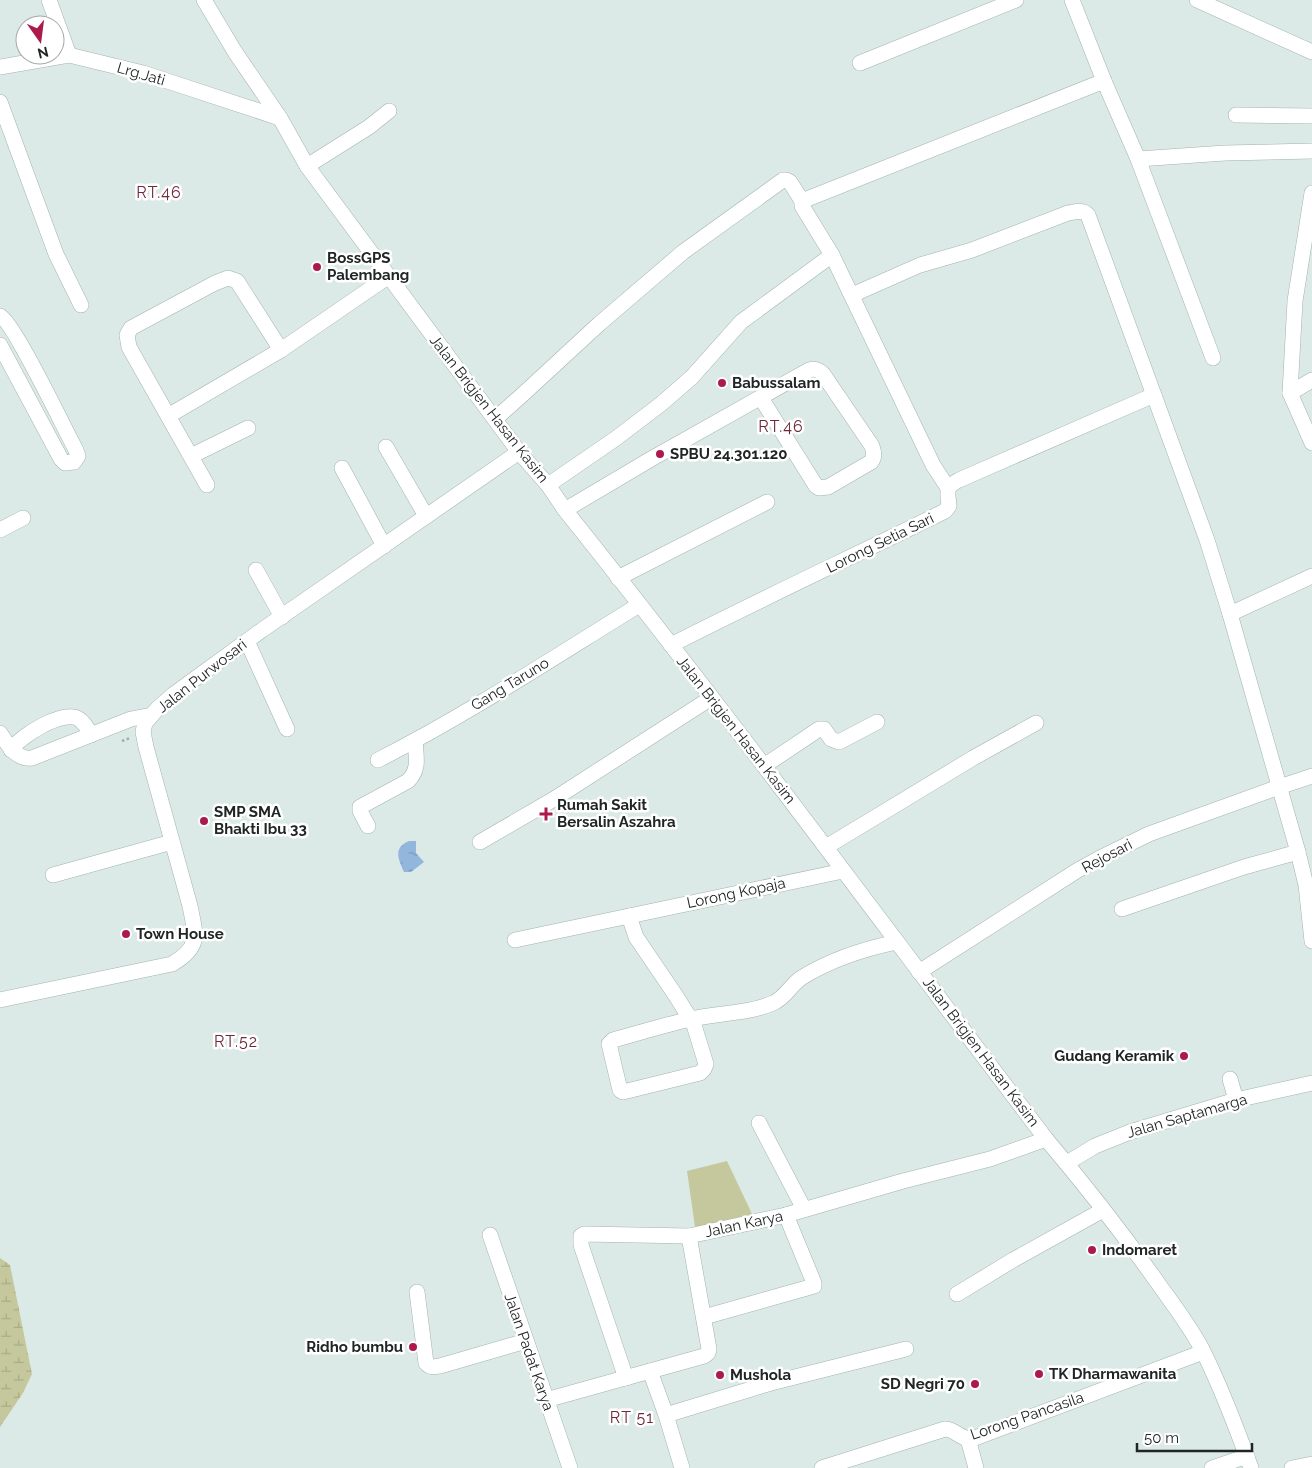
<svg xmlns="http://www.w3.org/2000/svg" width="1312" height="1468" font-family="Raleway,sans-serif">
  <defs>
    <pattern id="wetland-marsh" width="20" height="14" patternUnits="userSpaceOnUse" patternTransform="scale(1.25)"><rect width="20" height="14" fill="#c5c89c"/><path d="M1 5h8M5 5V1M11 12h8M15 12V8" fill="none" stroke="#a9ac86"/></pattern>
    <pattern id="water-ripples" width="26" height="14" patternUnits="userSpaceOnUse" patternTransform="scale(1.25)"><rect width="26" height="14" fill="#93b7dc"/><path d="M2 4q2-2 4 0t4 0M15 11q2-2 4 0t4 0" fill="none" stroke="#7895b2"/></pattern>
  </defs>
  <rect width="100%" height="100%" fill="#dbeae7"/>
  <polygon fill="url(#wetland-marsh)" points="0,1258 10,1265 32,1374 23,1393 0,1427"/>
  <polygon fill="#c5c89c" points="727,1161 753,1216 695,1227 687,1171"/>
  <path fill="url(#water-ripples)" d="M409 841H416V853L424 862 411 872H404C398 858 393 848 409 841Z"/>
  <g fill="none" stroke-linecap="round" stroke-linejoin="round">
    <defs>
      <g id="minor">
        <polyline points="49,0 69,55"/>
        <path d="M204 0 235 52 280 118 307 166 519 452 548 485 565 510C730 716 886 929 1046 1139 1086 1186 1124 1235 1160 1286 1175 1307 1192 1329 1204 1353 1222 1390 1237 1429 1251 1468"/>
        <polyline points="1072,0 1104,81 1138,159 1213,358"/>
        <polyline points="1197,0 1312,52"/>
        <polyline points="860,63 1016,0"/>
        <polyline points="0,67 69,55 143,73 280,118"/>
        <polyline points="0,102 56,254 81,305"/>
        <polyline points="1236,115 1312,116"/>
        <polyline points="1138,159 1225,153 1312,151"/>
        <polyline points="307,166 369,127 389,111"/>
        <polyline points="1312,193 1295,301 1290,393 1312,443"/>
        <path d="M852 295 920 265 972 250 1068 213C1075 212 1083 209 1088 215L1207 540 1230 614 1298 852 1306 885 1312 941"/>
        <path d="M0 316C13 321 64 428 75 448L78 456 74 462 65 463 61 459 0 345"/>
        <polyline points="1290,393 1312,380"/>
        <polyline points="168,416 281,350"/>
        <polyline points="495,419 521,396 599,324 683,252 783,180 786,180 790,182 802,201"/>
        <polyline points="386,447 426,516"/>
        <polyline points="191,456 248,428"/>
        <polyline points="342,468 384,546"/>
        <polyline points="207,485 129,347 127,335 131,328 215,283 228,278 237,281 281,350 389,276"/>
        <polyline points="548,485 615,439 661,404 692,377 741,322 832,255"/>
        <polyline points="948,488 933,465 832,255 802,206 802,201 1104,81"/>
        <path d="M565 510 651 459 809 370C815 368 819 370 823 374L872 446C874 452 875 457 871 462L828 487 819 488 816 486 761 398"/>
        <polyline points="0,530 23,518"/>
        <polyline points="256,570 282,617"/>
        <polyline points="618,578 767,502"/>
        <polyline points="1230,614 1312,576"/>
        <polyline points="247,641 287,729"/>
        <path d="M671 645C761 599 854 556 945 511L949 506C948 491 944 488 959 480L1154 395"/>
        <path d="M0 733C8 745 16 760 32 758L131 719 152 715"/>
        <path d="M11 750C20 736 63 709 79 719 85 723 88 729 91 735"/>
        <path d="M378 760C468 714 553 658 639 605"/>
        <polyline points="764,766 819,729 824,729 831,739 839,742 877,722"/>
        <path d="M368 826 360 811V807L408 781C420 769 416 757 415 741"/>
        <polyline points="480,842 554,799 711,698"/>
        <polyline points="826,847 973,758 1036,723"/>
        <polyline points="53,875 172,842"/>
        <polyline points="1122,909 1244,867 1298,852"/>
        <path d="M629 916 636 937 676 996 694 1025 706 1064 704 1069 700 1073 623 1092 620 1090 610 1048 609 1044 613 1040C639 1033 664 1025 691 1019 718 1013 747 1014 773 1003 785 998 790 986 801 978 830 960 863 949 897 942"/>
        <polyline points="515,940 843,871"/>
        <polyline points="919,972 1078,870 1100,858 1149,834 1279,787 1312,776"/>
        <path d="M0 1000 172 964C201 947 196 936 190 906L146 747 143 732 145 723 158 708 174 694 262 630 519 452"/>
        <polyline points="1230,1079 1236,1100"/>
        <polyline points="759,1123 804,1209"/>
        <polyline points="1067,1163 1095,1146 1130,1132 1236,1100 1312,1083"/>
        <polyline points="490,1235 570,1468"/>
        <path d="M417 1292 426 1363C430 1368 434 1367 440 1366L526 1341"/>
        <polyline points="957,1294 1013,1260 1103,1210"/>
        <polyline points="704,1317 814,1286 814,1283 786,1215"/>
        <polyline points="650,1371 666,1415 682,1468"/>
        <polyline points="626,1378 581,1245 581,1236 584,1234 689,1236"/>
        <polyline points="546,1400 704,1356 708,1353 709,1349 689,1236 786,1215 903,1181 990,1159 1046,1139"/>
        <polyline points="666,1415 771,1383 906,1349"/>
        <polyline points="968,1439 976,1468"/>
        <path d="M822 1468 945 1429C958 1430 960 1441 975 1438L1203 1352"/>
        <polyline points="1212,1468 1247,1456"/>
        <polyline points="1292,1468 1312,1464"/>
      </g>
    </defs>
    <use href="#minor" stroke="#a4b2af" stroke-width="16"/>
    <polyline stroke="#a0acaa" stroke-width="2.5" stroke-dasharray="2.5 2.5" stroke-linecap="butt" points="122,741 130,738"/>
    <use href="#minor" stroke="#fff" stroke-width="15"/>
  </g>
  <g fill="#ac1a4d" stroke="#fff" stroke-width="2">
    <circle cx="317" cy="267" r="5"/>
    <circle cx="722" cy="383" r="5"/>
    <circle cx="660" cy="454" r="5"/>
    <path d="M543.5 806.5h5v5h5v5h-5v5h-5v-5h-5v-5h5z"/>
    <circle cx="204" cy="821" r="5"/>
    <circle cx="126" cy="934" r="5"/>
    <circle cx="1184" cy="1056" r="5"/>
    <circle cx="1092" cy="1250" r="5"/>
    <circle cx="413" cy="1347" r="5"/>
    <circle cx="1039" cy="1374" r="5"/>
    <circle cx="720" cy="1375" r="5"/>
    <circle cx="975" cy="1384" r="5"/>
  </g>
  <g text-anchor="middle" stroke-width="5" stroke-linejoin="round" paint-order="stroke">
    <g font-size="15" fill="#202624" stroke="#fff">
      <text transform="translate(141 74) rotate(16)" y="5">Lrg.Jati</text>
      <text transform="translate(489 409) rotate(52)" y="5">Jalan Brigjen Hasan Kasim</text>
      <text transform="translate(880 543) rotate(-26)" y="5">Lorong Setia Sari</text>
      <text transform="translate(202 676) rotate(-38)" y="5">Jalan Purwosari</text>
      <text transform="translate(510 684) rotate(-31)" y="5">Gang Taruno</text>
      <text transform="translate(736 730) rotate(52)" y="5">Jalan Brigjen Hasan Kasim</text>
      <text transform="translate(1107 856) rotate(-28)" y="5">Rejosari</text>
      <text transform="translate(736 893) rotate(-12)" y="5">Lorong Kopaja</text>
      <text transform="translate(981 1052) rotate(53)" y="5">Jalan Brigjen Hasan Kasim</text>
      <text transform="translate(1187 1116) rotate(-16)" y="5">Jalan Saptamarga</text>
      <text transform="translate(744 1224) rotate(-12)" y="5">Jalan Karya</text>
      <text transform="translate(529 1352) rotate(71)" y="5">Jalan Padat Karya</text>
      <text transform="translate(1027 1416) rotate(-19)" y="5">Lorong Pancasila</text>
    </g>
    <g font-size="15" font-weight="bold" fill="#202624" stroke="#fff" text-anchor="start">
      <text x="327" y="263">BossGPS<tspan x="327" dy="17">Palembang</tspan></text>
      <text x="732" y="388">Babussalam</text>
      <text x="670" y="459">SPBU 24.301.120</text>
      <text x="557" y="810">Rumah Sakit<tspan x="557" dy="17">Bersalin Aszahra</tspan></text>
      <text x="214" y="817">SMP SMA<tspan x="214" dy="17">Bhakti Ibu 33</tspan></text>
      <text x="136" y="939">Town House</text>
      <text x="1174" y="1061" text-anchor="end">Gudang Keramik</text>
      <text x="1102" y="1255">Indomaret</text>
      <text x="403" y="1352" text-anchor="end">Ridho bumbu</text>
      <text x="1049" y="1379">TK Dharmawanita</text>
      <text x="730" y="1380">Mushola</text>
      <text x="965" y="1389" text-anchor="end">SD Negri 70</text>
    </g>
    <g font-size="16" letter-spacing="1" fill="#6e293a" stroke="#fff">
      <text x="159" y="198">RT.46</text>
      <text x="781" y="432">RT.46</text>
      <text x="236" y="1047">RT.52</text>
      <text x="632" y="1423">RT 51</text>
    </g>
  </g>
  <g transform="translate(40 40) rotate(166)"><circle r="24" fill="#ffffff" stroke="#a6a8a7"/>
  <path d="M0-4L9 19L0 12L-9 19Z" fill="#ac1a4d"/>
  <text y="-8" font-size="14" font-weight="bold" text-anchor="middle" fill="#202624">N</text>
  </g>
  <path d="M1137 1443v8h115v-8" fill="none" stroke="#202624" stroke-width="2.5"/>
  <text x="1144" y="1443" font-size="15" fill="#202624" stroke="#ffffff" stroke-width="4" paint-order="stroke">50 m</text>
</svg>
